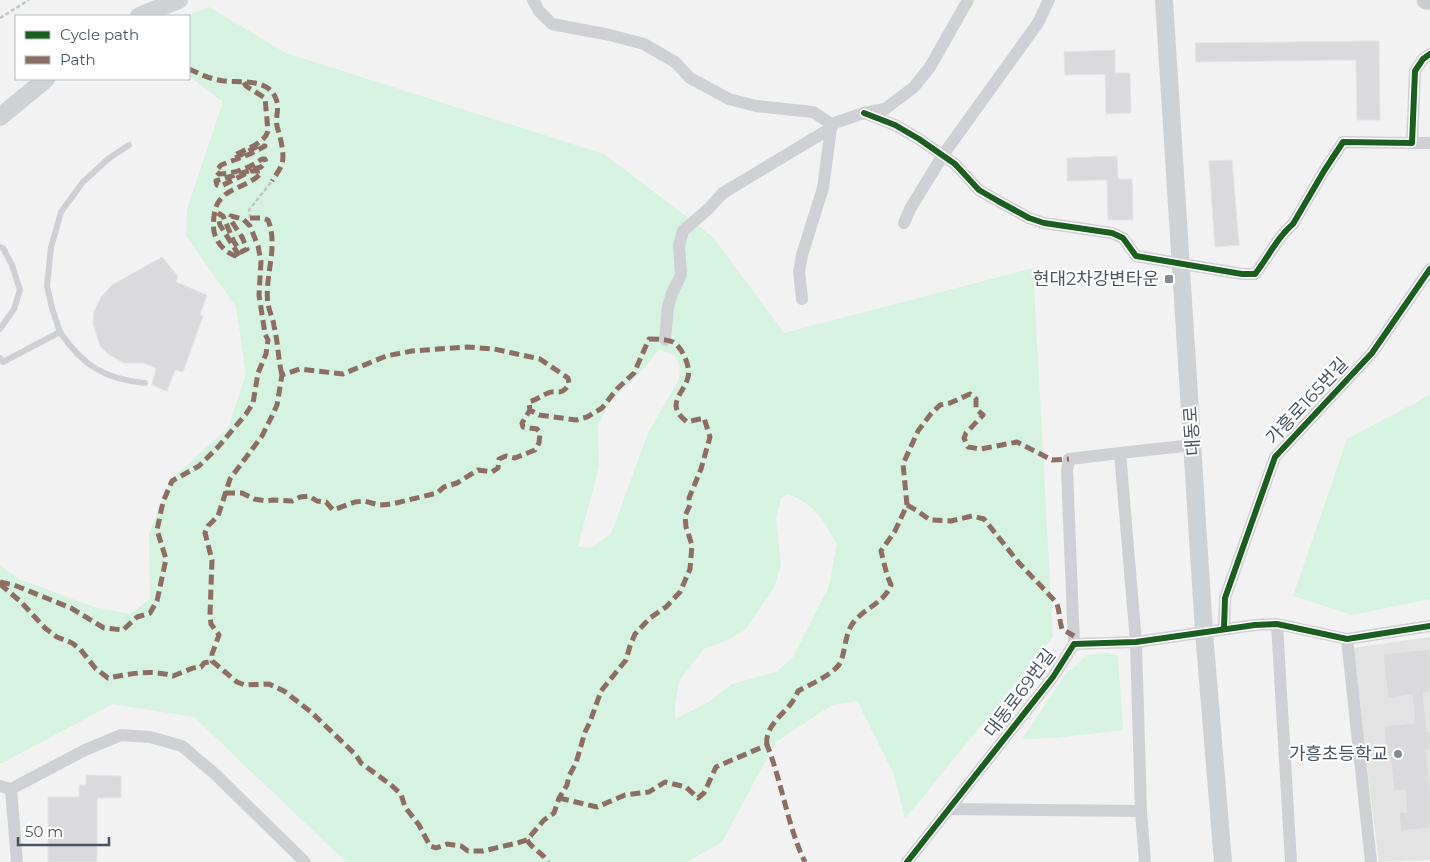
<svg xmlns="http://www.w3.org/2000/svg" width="1430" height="862" font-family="Montserrat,'Noto Sans KR',sans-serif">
  <rect width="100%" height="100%" fill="#f3f2f2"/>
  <polygon fill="#e4e3e4" points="1430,637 1430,860 1379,862 1352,648"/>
  <g fill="#d6f2e1" fill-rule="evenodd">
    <path d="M209 7 286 53 604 154 713 237 784 333 1033 268 1053 637 905 819 894 775 857 701 832 705 776 742 722 842 687 862H346L194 717 113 704 2 763H0V565L19 579 94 607 130 614 150 599 149 533 172 478 228 428 246 374 236 307 186 236 187 209 223 102 189 76V16H187ZM659 350 674 355 680 366 679 379 648 433 611 534 593 547 586 548 578 546 599 467 598 425 612 400 638 375ZM788 494C816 505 822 519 837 544L829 586 793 657 776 672 732 684 707 703 675 719V705L679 682 691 665 704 649 726 641 745 630 774 588 781 564 776 519 781 498Z"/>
    <polygon points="1430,395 1430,599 1352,615 1293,596 1347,439"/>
    <polygon points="1108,653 1118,656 1123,730 1055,738 1022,739 1065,675 1087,655"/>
  </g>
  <g fill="#dadadc" stroke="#e4e4e5">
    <polygon points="1379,41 1380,120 1357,120 1356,60 1196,62 1195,43"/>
    <polygon points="1115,50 1115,73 1130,73 1131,113 1106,114 1105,74 1065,75 1064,52"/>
    <polygon points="1117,156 1118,179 1132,179 1133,220 1108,220 1107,180 1067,181 1067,158"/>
    <polygon points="1232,160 1239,245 1215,247 1209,161"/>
    <polygon points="162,257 178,276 176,282 207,295 200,314 203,316 183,372 175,370 167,391 152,385 156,368 143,363 124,363 108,354 100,346 93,323 94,311 102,296 112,285"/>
    <polygon points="1430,649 1430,692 1423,693 1427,731 1430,731 1430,749 1426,750 1430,787 1430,828 1401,831 1399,813 1407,812 1405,790 1394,791 1390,754 1387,755 1384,726 1415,723 1412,695 1388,698 1383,654"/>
    <polygon points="86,775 121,776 121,798 97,798 97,862 48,862 48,797 79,797 79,785 86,785"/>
  </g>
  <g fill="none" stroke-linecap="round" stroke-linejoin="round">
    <g stroke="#bbc8c3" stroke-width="2.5" stroke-dasharray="4 2.5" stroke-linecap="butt">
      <polyline points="0,18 29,0"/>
      <polyline points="250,218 249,210 272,181"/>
    </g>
    <g stroke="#ced0d3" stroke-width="6">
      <polyline points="0,247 3,248 12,265 20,290 14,309 0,329"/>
      <polyline points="60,332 52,308 47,286 51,247 61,212 83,182 108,159 129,145"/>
      <path d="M0 358 3 362 60 332C83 366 105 379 145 383"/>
    </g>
    <g stroke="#ced0d3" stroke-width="12">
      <polyline points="533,0 539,11 552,24 610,35 644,44 675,62 690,78 729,99 756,106 813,112 833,125"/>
      <path d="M864 113 895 125 919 139 955 164 979 190 998 201 1029 218 1044 223 1112 233 1123 238 1136 256 1242 274H1255C1268 258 1277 237 1293 224L1324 171 1343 142 1412 143 1415 71 1423 59 1430 54"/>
      <polyline points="1412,143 1430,143"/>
      <polyline points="904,223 910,209 943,155 1038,23 1049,0"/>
      <polyline points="802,299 799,272 802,255 823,188 831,128 834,123 864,113 885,109 914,87 930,67 968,0"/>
      <polyline points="665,340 668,307 672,293 681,275 679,246 683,231 708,209 723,193 831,128"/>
      <polyline points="1277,624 1291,862"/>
      <polyline points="1224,628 1225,598 1275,457 1372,353 1430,269"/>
      <polyline points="1347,639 1371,862"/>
      <polyline points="1074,644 1067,470 1069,459 1120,453"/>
      <polyline points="0,786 11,789 85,750 121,735 150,737 182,746 215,774 305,862"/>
      <polyline points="11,789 17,862"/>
      <polyline points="950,809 1141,811"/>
      <polyline points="907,862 1053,677 1074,644 1136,642 1255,625 1277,624 1347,639 1430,626"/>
      <polyline points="1145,862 1141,811 1136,642 1120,453 1193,445"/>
    </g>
    <g stroke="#ced2d5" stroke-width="18">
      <polyline points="1164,0 1204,632 1223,862"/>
      <polyline points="139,16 179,0"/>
      <polyline points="0,117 46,79"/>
    </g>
    <polyline stroke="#c9cdd0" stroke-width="19" points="1426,0 1430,0"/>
    <g stroke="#8d6e63" stroke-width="5" stroke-dasharray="10 5" stroke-linecap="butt">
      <path d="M189 69C198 73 208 78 218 80 235 84 268 76 276 99 280 108 275 117 277 126 280 137 285 153 282 164 280 170 275 176 272 181"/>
      <path d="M250 218H262L268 220C279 247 264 276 268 304 269 311 273 318 274 326 278 342 278 359 282 375"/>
      <path d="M649 339C657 339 665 339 673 342 682 347 691 367 688 377 686 387 676 396 676 406 677 413 681 417 687 422L704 418 710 437 701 469 689 498 690 505 685 516 686 527 692 545 690 569 680 592 666 607 650 618 635 634 630 646 626 660 601 691 590 722 585 732 576 763 569 776 567 785 559 798 554 813 544 820 527 840 517 843 483 851H468L461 846 447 844 436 848 430 846 419 825 405 807 401 794 391 785 361 763 356 755 311 712 284 691 269 684 245 685 237 682 212 661V654L219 635 211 624 210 615 212 560 205 533 208 526 218 516 230 479 262 436 272 416 277 405 282 375 300 369 343 374 386 356 412 351 467 347 494 349 540 359 568 378 569 384C561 397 558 389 548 393 541 396 536 400 529 402L530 410 539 415 576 420 587 417 602 408 617 389 634 373Z"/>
      <polyline points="225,493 242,493 254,499 266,501 273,500 292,501 300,497 309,496 317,501 326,502 333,510 355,502 364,501 379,505 392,504 437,493 444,487 457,483 478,470 492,472 498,468 499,459 506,456 515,458 535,450 539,443 540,433 537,429 523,427 522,423 530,410"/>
      <path d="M907 505 916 510 930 520 951 521 972 516 984 519 1019 563 1056 602C1060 610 1059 620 1062 629L1074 636"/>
      <path d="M0 582 14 585 71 608 104 628 123 630 137 617 150 613 157 601 166 559 157 530 163 502 172 481 199 466 219 446 246 414 253 403 258 373 266 354 268 340 265 334 259 295 261 261 258 246 250 226 243 219 231 216 230 219 242 237 247 249 241 252 234 242 223 216 220 214 218 217 220 225 240 257C229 255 221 248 216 238 213 231 213 224 214 216 217 186 245 191 261 173L260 171H251L221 186 217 185 216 181 261 167 266 162 265 159H262C249 168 235 174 219 174L216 171 221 165 250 154 265 146H258L235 158V155C246 149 265 143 268 131L265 98 246 86 243 81"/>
      <path d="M0 584 21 602 45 628 57 637 72 643 80 649 96 669 108 678C130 674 151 669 173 676L193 668 201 667 204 663 212 661"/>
      <path d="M767 745C764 722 791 712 798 691 811 684 828 677 838 666 845 658 844 638 851 626 861 609 884 604 891 585L887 575 881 551 895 531 907 505 903 464 918 431 930 415 940 405 950 403 970 394 976 399V409L983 415 966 433 964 438 968 447 981 449 1017 442 1052 460 1069 459"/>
      <path d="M559 798 597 807 625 795 649 792 665 782 686 787 698 798 704 793 716 767 767 745C782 782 788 828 805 862"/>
      <path d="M527 840C533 850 542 852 548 862"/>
    </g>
    <defs>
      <g id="cycleway">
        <path d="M864 113 895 125 919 139 955 164 979 190 998 201 1029 218 1044 223 1112 233 1123 238 1136 256 1242 274H1255C1268 258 1277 237 1293 224L1324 171 1343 142 1412 143 1415 71 1423 59 1430 54"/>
        <polyline points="1224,628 1225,598 1275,457 1372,353 1430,269"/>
        <polyline points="907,862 1053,677 1074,644 1136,642 1255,625 1277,624 1347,639 1430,626"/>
      </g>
    </defs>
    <use href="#cycleway" stroke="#fff" stroke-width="9"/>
    <use href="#cycleway" stroke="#1b5e20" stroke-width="6"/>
  </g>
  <g fill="#848b93" stroke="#fff" stroke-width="2">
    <rect x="1164" y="274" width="10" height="10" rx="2.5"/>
    <circle cx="1398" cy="754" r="5"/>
  </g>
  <g text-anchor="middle" stroke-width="4" stroke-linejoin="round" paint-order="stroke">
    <g font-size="18" fill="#485460" stroke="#fff" text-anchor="end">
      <text x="1159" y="285">현대2차강변타운</text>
      <text x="1388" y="760">가흥초등학교</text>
    </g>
    <g font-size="18" fill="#485460" stroke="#fff">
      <text transform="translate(1307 401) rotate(-47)" y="6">가흥로165번길</text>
      <text transform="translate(1192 431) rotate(-94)" y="6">대동로</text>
      <text transform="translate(1020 693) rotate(-53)" y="6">대동로69번길</text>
    </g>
  </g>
  <rect x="15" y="15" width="175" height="65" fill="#ffffff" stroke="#b6bbbf"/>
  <rect x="25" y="31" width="25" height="8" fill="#1b5e20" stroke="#b6bbbf"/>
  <text x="60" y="40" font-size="15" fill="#485460">Cycle path</text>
  <rect x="25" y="56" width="25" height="8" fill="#8d6e63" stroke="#b6bbbf"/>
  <text x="60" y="65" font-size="15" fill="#485460">Path</text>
  <path d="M18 837v8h91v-8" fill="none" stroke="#485460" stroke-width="2.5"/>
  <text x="25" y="837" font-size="15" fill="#485460" stroke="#ffffff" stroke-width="4" paint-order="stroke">50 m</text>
</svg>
